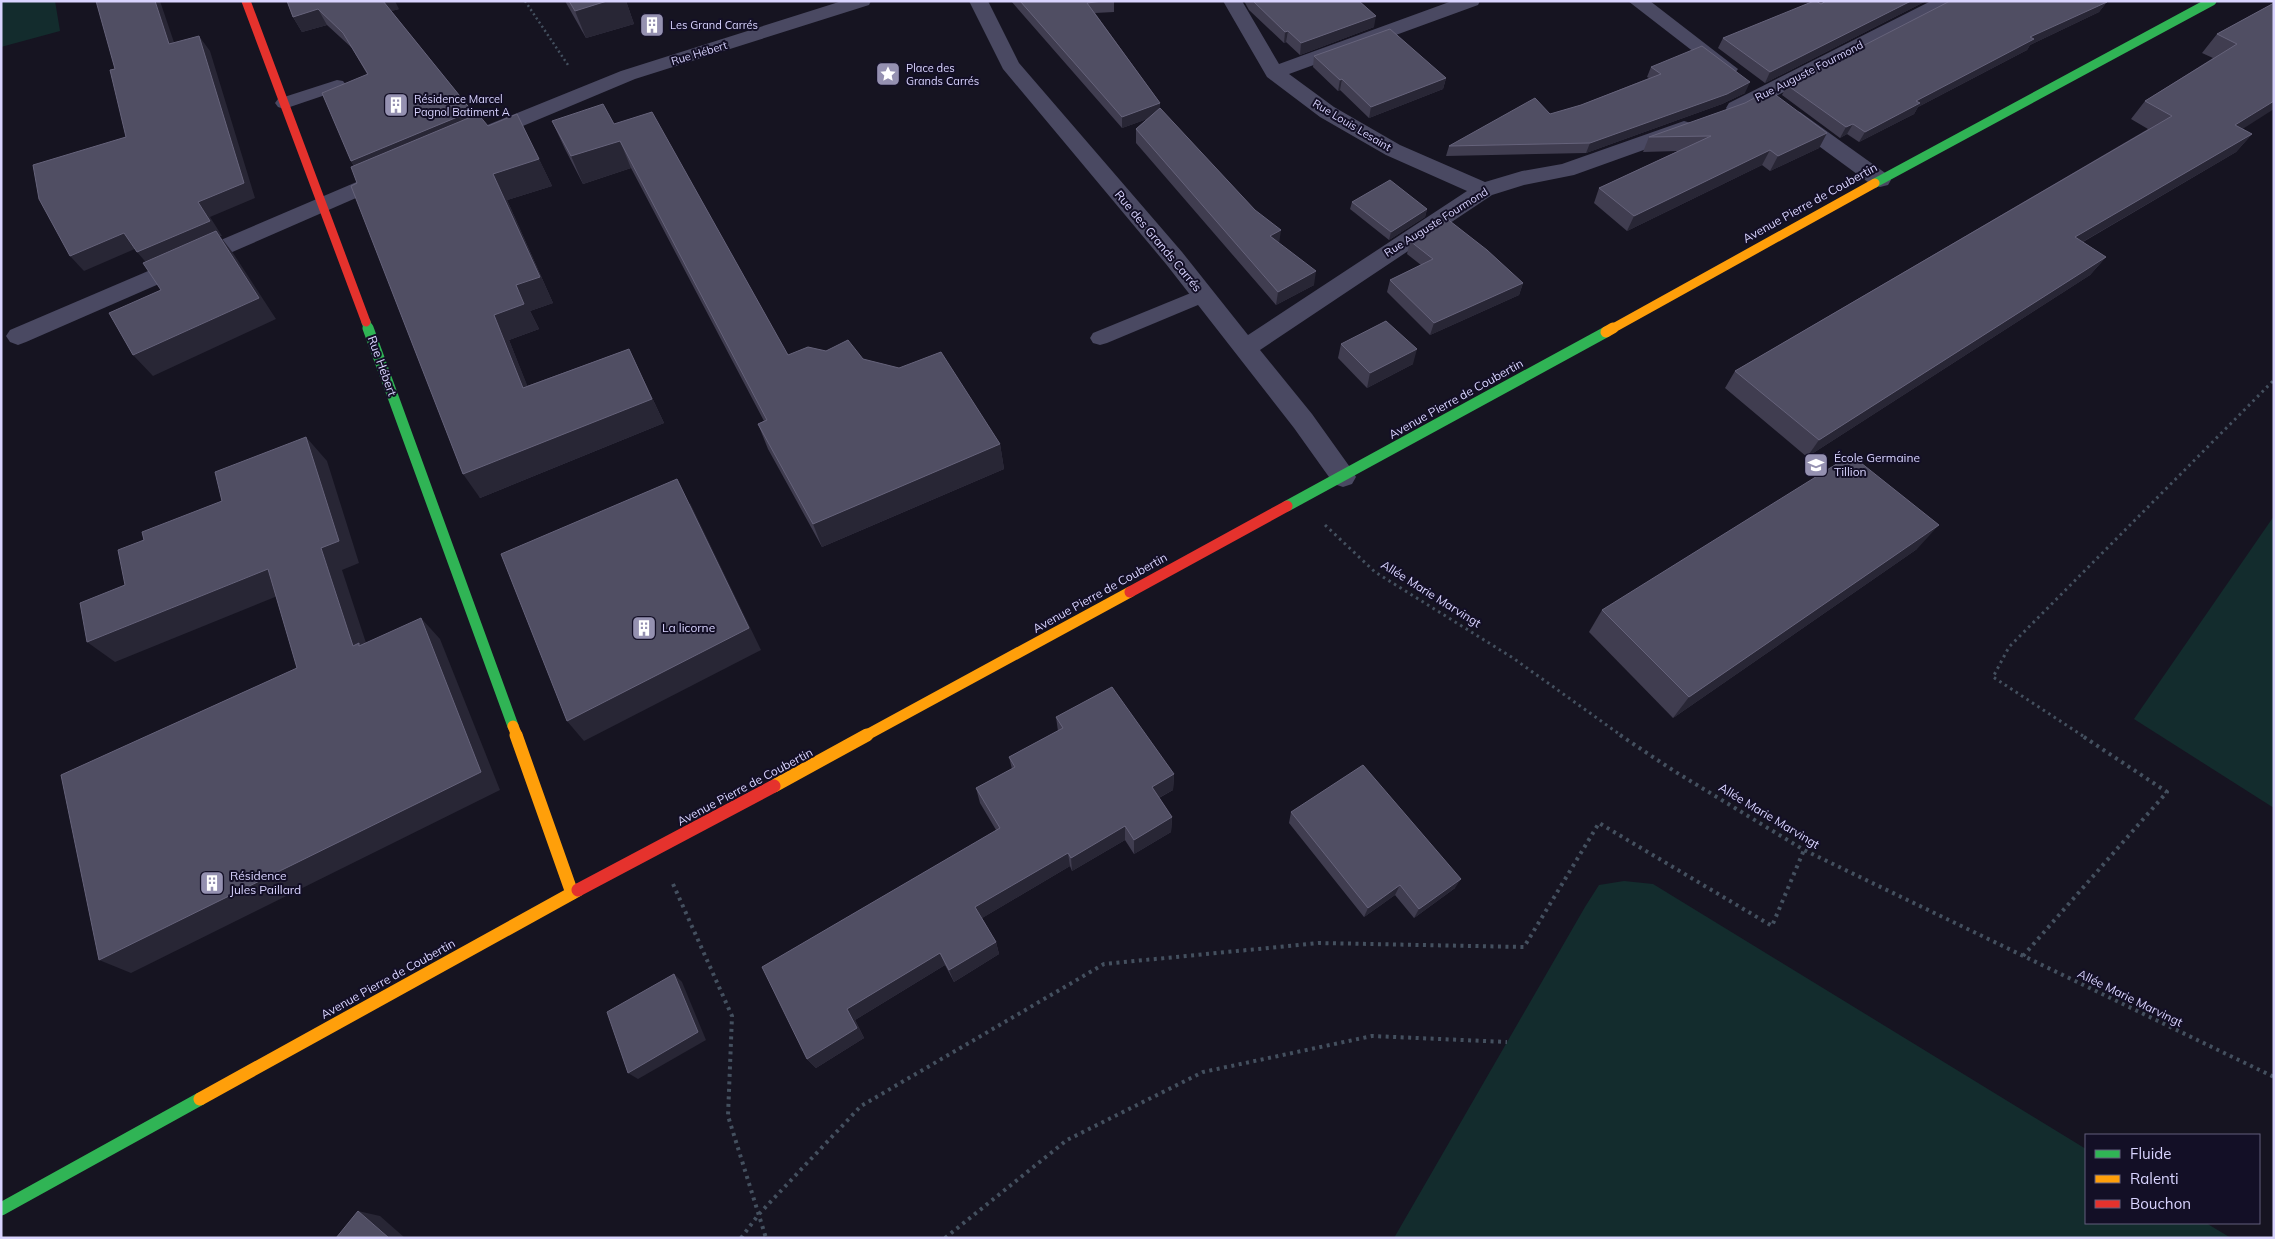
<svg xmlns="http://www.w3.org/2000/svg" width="2275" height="1239" font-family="Mulish,sans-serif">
  <rect width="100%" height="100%" fill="#161421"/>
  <g fill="#132c2d">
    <polygon points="1,1 55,1 60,31 1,47"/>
    <polygon points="2274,516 2274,808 2134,719"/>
    <polygon points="1624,881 1653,884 2086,1149 2086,1223 2206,1223 2231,1238 1394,1238 1585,907 1599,885"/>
  </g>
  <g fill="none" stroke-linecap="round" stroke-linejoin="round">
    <polyline stroke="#44505f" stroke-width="2.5" stroke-dasharray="2 3" stroke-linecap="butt" points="525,1 568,65"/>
    <g stroke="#44505f" stroke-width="3" stroke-dasharray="2.5 4" stroke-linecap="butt">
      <polyline points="1325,525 1375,572 1513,658 1622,736"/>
      <polyline points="2083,736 1993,677 2009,647 2274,380"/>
    </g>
    <g stroke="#44505f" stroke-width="4" stroke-dasharray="3 4.5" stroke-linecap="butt">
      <polyline points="1620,735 1674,771 1804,850 2274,1077"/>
      <polyline points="673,884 732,1016 728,1116 766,1238"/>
      <polyline points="2023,956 2167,792 2081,735"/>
      <polyline points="741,1238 759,1214 861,1106 1104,964 1319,943 1524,947 1599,823 1772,926 1804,850"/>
      <polyline points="945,1238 1067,1140 1203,1072 1372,1036 1507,1042"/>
    </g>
    <g fill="#4a4962" fill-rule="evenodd">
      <polygon points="337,80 343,81 346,85 343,89 284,109 278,107 275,103 278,99"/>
      <polygon points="1203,288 1210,290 1213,295 1210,300 1107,343 1100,345 1093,343 1090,338 1093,333"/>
    </g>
    <g fill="#4a4962" fill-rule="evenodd">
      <polygon points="842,1 871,1 869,5 635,79 494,138 487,140 480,138 477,133 480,128 621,71"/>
      <polygon points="969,1 988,1 1019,63 1182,252 1248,335 1467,191 1386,155 1320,117 1267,77 1223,1 1242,1 1279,64 1452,1 1480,1 1478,5 1289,74 1334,107 1400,145 1485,182 1522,171 1562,164 1684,121 1691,123 1694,128 1691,133 1574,175 1524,185 1492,195 1260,350 1312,414 1352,470 1356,477 1352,484 1343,487 1334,484 1294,428 1166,264 1003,69"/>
      <polygon points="1628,1 1650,1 1738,69 1735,73 1728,75 1721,73"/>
      <polygon points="1931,1 1955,1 1953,5 1743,113 1736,114 1729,113 1726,108 1729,103"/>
      <polygon points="1793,110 1800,112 1888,175 1891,180 1888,185 1880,187 1872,185 1786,122 1783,117 1786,112"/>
      <polygon points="387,169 395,171 398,176 395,181 26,342 18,345 10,342 6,336 10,330"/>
    </g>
    <g stroke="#30b455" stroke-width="9">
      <polyline points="1875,183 2212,1"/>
      <polyline points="366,322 369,330"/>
    </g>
    <g stroke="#30b455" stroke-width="11">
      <polyline points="368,328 513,726"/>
      <polyline points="1287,506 1606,332"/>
    </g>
    <polyline stroke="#30b455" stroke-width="13" points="1,1209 200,1099"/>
    <polyline stroke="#ff9f0a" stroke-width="9" points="1610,330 1875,183"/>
    <g stroke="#ff9f0a" stroke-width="11">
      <polyline points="1606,332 1613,328"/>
      <polyline points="513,726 517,736"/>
      <polyline points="865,736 1130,592"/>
    </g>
    <g stroke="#ff9f0a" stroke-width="13">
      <polyline points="516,735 572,893"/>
      <polyline points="774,786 867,735"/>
      <polyline points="200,1099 578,890"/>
    </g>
    <polyline stroke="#e5322d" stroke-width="9" points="246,1 366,322"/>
    <polyline stroke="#e5322d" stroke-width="11" points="1130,592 1287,506"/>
    <polyline stroke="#e5322d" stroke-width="13" points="578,890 774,786"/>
  </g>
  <g fill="#403d50">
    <polygon points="287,1 399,9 391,11 472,111 474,116 488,126 517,114 552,186 507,200 553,303 530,311 539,329 509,340 527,386 629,349 664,423 480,498 357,183 354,166 351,161 367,74 352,48 327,25 302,32 293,17"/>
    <polygon points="565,1 626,1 634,24 586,38"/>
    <polygon points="1011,1 1114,1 1114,12 1095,13 1160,103 1159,108 1279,243 1314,285 1276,305 1136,143 1136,129 1147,119 1122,128"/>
    <polygon points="1244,1 1359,1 1374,27 1300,55 1286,42 1284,43 1249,10"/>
    <polygon points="1826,1 1926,1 1765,83 1718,48 1723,38 1821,4"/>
    <polygon points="2106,3 2099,12 2030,45 2027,50 1918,107 1914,114 1859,142 1847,134 1840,138 1782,95 1787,85"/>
    <polygon points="2274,3 2243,129 2252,134 2236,152 2083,242 2106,257 2090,275 1807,457 1725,388 1735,371 2148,129 2131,119 2145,101 2213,58 2202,53 2217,34"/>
    <polygon points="1314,56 1446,78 1443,89 1369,118 1340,90 1338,91 1313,67"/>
    <polygon points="1651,67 1745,93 1722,104 1586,153 1446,156 1449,146 1581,105 1649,78 1647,77"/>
    <polygon points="552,121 614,124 788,355 863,359 1000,444 1004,469 822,547 768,449 758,424 764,421 631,168 583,184 565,149"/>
    <polygon points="1827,133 1819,148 1770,171 1762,165 1627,231 1594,203 1599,188 1678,151 1643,152 1649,137"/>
    <polygon points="1352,202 1427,209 1425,217 1389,240 1350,209"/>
    <polygon points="1410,241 1523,283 1519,295 1430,335 1387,292 1390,280 1421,265 1407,254"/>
    <polygon points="1341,344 1413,364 1367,388 1338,358"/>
    <polygon points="1917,549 1673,718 1589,632 1602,610"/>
    <polygon points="1056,717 1174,774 1173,790 1159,798 1172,817 1171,832 1134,854 1125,840 1072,871 1070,866 982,918 996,942 999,954 954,982 945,965 855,1020 864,1038 816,1068 807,1059 996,830 980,803 976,788 1012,769 1009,757 1058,731"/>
    <polygon points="1291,812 1455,888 1414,918 1395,895 1364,917 1289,823"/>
  </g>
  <g fill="#282635">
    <polygon points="155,1 160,1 180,60 169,44"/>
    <polygon points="382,1 395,1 399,9 388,12"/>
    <polygon points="607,1 626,1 634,24 586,38 575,11"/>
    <polygon points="1911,1 1926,1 1765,83 1770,72"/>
    <polygon points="2099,1 2109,1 2106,3 2099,12 2030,45 2027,50 1918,107 1914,114 1859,142 1865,132 1916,101 2030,37"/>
    <polygon points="318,9 327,25 302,32 293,17"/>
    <polygon points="1376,16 1374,27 1300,55 1301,43"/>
    <polygon points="1288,31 1286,42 1284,43 1285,32"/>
    <polygon points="199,36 210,51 255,198 210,217 222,236 220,236 233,253 276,319 153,376 133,355 259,298 150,267 137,252 198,202"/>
    <polygon points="1446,78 1443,89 1369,118 1371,107"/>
    <polygon points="1342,79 1340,90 1338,91 1340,80"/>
    <polygon points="1750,82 1745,93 1722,104 1586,153 1590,143"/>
    <polygon points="2274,101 2274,109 2219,144 2235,125"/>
    <polygon points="1160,103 1159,115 1122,128 1122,117"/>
    <polygon points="472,111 480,126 360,176 351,161"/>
    <polygon points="1853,124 1847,134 1840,138 1846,127"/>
    <polygon points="1827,133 1819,148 1770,171 1778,156"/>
    <polygon points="2252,134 2236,152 2060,255 2075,237"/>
    <polygon points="620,141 631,168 583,184 571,156"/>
    <polygon points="1770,150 1762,165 1627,231 1634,216"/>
    <polygon points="539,159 552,186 507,200 553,303 530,311 539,329 509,340 538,412 523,388 494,315 516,285 493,174"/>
    <polygon points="1427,209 1425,217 1389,240 1391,232"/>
    <polygon points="1281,230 1279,244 1270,236"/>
    <polygon points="124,233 137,248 84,271 70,256"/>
    <polygon points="2106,257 2090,275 1807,457 1819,440"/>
    <polygon points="1316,271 1314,285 1276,305 1278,292"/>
    <polygon points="1523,283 1519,295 1430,335 1434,323"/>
    <polygon points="629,349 664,423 480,498 463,474"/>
    <polygon points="1417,349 1413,364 1367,388 1370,373"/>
    <polygon points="306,437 327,461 359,563 342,570 370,655 353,646 321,548"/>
    <polygon points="1000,444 1004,469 822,547 813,524"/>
    <polygon points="690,503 761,650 584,741 567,721"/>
    <polygon points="1939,525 1917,549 1673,718 1689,697"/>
    <polygon points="268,569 290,591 115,662 87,642"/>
    <polygon points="421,618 440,639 500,790 131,973 99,960"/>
    <polygon points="1174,774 1173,790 1151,802 1152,787"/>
    <polygon points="1172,817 1171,832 1134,854 1134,840"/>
    <polygon points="1125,826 1125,840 1072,871 1071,858"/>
    <polygon points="1068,853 1070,866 979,920 975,907"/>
    <polygon points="1461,879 1455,888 1414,918 1419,909"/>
    <polygon points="1400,885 1395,895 1364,917 1368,908"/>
    <polygon points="996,942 999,954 954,982 949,970"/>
    <polygon points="940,953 945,965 855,1020 864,1038 816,1068 807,1059 847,1009"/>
    <polygon points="674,974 682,982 706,1040 638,1079 628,1073"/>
    <polygon points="358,1211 380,1216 405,1238 389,1238"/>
  </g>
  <g fill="#504e63" stroke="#66637b">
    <polygon points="96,1 155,1 169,44 199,36 244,183 198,202 210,221 137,252 124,233 70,256 39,199 33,165 126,137 110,70 115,69"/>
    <polygon points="287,1 383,1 472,111 351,161 322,93 368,74 343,33 318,9 293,17"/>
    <polygon points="569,1 607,1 575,11"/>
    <polygon points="1020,1 1103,1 1087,3 1160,103 1122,117"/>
    <polygon points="1253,1 1359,1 1376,16 1301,43 1288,31 1285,32"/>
    <polygon points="1814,1 1816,1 1821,4 1826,1 1911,1 1770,72 1723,38"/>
    <polygon points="1950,1 2107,2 2030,37 2034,39 1916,101 1920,103 1865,132 1853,124 1846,127 1787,85"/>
    <polygon points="2274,3 2274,101 2235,125 2252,134 2075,237 2106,257 1819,440 1735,371 2172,116 2145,101 2237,44 2217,34"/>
    <polygon points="1390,29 1446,78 1371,107 1342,79 1340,80 1314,56"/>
    <polygon points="1702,46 1750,82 1727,94 1590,143 1449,146 1535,98 1550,114 1581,105 1661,74 1651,67"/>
    <polygon points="1769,90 1827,133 1778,156 1770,150 1634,216 1599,188 1711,136 1649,137 1745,103"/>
    <polygon points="603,104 614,124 652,112 788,355 808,347 826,351 848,340 863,359 899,368 941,352 1000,444 813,524 758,424 767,420 620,141 571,156 552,121"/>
    <polygon points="1160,108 1255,210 1281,230 1270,236 1316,271 1278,292 1136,129"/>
    <polygon points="478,114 488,126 517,114 539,159 493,174 540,277 516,285 524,304 494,315 523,388 629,349 652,399 463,474 351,186 357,183 351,167"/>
    <polygon points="1390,180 1427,209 1391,232 1352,202"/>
    <polygon points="1446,218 1487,250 1523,283 1434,323 1390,280 1433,259 1410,241"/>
    <polygon points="216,231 259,298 133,355 109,313 161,290 143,263"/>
    <polygon points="1386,321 1417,349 1370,373 1341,344"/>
    <polygon points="306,437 339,541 321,548 353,646 359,643 359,646 421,618 481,772 99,960 61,775 297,668 268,569 87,642 80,603 125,585 118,550 144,540 142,532 222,501 215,472"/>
    <polygon points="1851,455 1939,525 1689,697 1602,610"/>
    <polygon points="677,479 749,628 567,721 501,554"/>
    <polygon points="1112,687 1174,774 1152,787 1172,817 1134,840 1125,826 1071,858 1068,853 975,907 996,942 949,970 940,953 847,1009 857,1028 807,1059 762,967 1000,828 976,788 1015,767 1009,757 1063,728 1056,717"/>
    <polygon points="1363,765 1461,879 1419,909 1400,885 1368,908 1291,812"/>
    <polygon points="674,974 698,1032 628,1073 607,1012"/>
    <polygon points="358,1211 389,1238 336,1238"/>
  </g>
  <defs>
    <symbol id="building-square" viewBox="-11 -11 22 22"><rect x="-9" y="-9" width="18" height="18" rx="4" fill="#9591b1" stroke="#130f26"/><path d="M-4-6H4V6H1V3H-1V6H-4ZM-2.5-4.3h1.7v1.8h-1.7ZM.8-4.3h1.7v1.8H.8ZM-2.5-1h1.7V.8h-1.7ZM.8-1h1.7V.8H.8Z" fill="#fff"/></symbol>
    <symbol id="sight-square" viewBox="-11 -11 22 22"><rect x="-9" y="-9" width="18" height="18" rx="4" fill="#9591b1" stroke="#130f26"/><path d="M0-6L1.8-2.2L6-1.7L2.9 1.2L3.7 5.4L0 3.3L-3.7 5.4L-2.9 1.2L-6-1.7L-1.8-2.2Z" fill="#fff"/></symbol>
    <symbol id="school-square" viewBox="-11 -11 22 22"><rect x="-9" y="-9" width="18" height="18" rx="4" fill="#9591b1" stroke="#130f26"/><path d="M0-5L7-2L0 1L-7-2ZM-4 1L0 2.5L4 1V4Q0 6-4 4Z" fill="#fff"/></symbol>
  </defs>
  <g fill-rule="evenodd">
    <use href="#building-square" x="638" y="11" width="28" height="28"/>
    <use href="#sight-square" x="874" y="60" width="28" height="28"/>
    <use href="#building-square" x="382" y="91" width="28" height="28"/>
    <use href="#school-square" x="1802" y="451" width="28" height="28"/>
    <use href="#building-square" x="630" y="614" width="28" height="28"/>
    <use href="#building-square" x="198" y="869" width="28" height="28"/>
  </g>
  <g text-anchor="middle" stroke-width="4" stroke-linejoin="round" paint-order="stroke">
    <g font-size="11" fill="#d9d4ff" stroke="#130f26" text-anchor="start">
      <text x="670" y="29">Les Grand Carrés</text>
      <text x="906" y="72">Place des<tspan x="906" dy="13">Grands Carrés</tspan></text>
      <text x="414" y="103">Résidence Marcel<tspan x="414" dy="13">Pagnol Batiment A</tspan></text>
    </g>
    <g font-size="11" fill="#d9d4ff" stroke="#130f26">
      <text transform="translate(699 53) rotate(-17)" y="4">Rue Hébert</text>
      <text transform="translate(1809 71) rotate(-27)" y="4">Rue Auguste Fourmond</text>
      <text transform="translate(1352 125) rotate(31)" y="4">Rue Louis Lesaint</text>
      <text transform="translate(1436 222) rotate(-32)" y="4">Rue Auguste Fourmond</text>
    </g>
    <g font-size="12" fill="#d9d4ff" stroke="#130f26">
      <text transform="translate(1810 203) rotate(-29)" y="4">Avenue Pierre de Coubertin</text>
      <text transform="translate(1158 241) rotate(50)" y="4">Rue des Grands Carrés</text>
      <text transform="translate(382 366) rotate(70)" y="4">Rue Hébert</text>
      <text transform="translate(1456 399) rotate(-29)" y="4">Avenue Pierre de Coubertin</text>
      <text transform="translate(1100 593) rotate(-29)" y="4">Avenue Pierre de Coubertin</text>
      <text transform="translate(1431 594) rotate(32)" y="4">Allée Marie Marvingt</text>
      <text transform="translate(745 787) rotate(-28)" y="4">Avenue Pierre de Coubertin</text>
      <text transform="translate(1769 816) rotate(31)" y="4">Allée Marie Marvingt</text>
      <text transform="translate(388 979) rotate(-29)" y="4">Avenue Pierre de Coubertin</text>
      <text transform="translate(2130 998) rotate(26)" y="4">Allée Marie Marvingt</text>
    </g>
    <g font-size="12" fill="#d9d4ff" stroke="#130f26" text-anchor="start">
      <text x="1834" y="462">École Germaine<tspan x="1834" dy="14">Tillion</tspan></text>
      <text x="662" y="632">La licorne</text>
      <text x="230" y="880">Résidence<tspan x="230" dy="14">Jules Paillard</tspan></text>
    </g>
  </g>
  <rect width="2275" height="1239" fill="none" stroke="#d9d4ff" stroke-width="5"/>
  <rect x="2085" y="1134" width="175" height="90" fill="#130f26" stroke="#625e7d"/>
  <rect x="2095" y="1150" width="25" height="8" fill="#30b455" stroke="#625e7d"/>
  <text x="2130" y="1159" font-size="15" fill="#d9d4ff">Fluide</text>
  <rect x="2095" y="1175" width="25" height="8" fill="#ff9f0a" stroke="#625e7d"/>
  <text x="2130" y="1184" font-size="15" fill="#d9d4ff">Ralenti</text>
  <rect x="2095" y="1200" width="25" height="8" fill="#e5322d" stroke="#625e7d"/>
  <text x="2130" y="1209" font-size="15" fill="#d9d4ff">Bouchon</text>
</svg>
